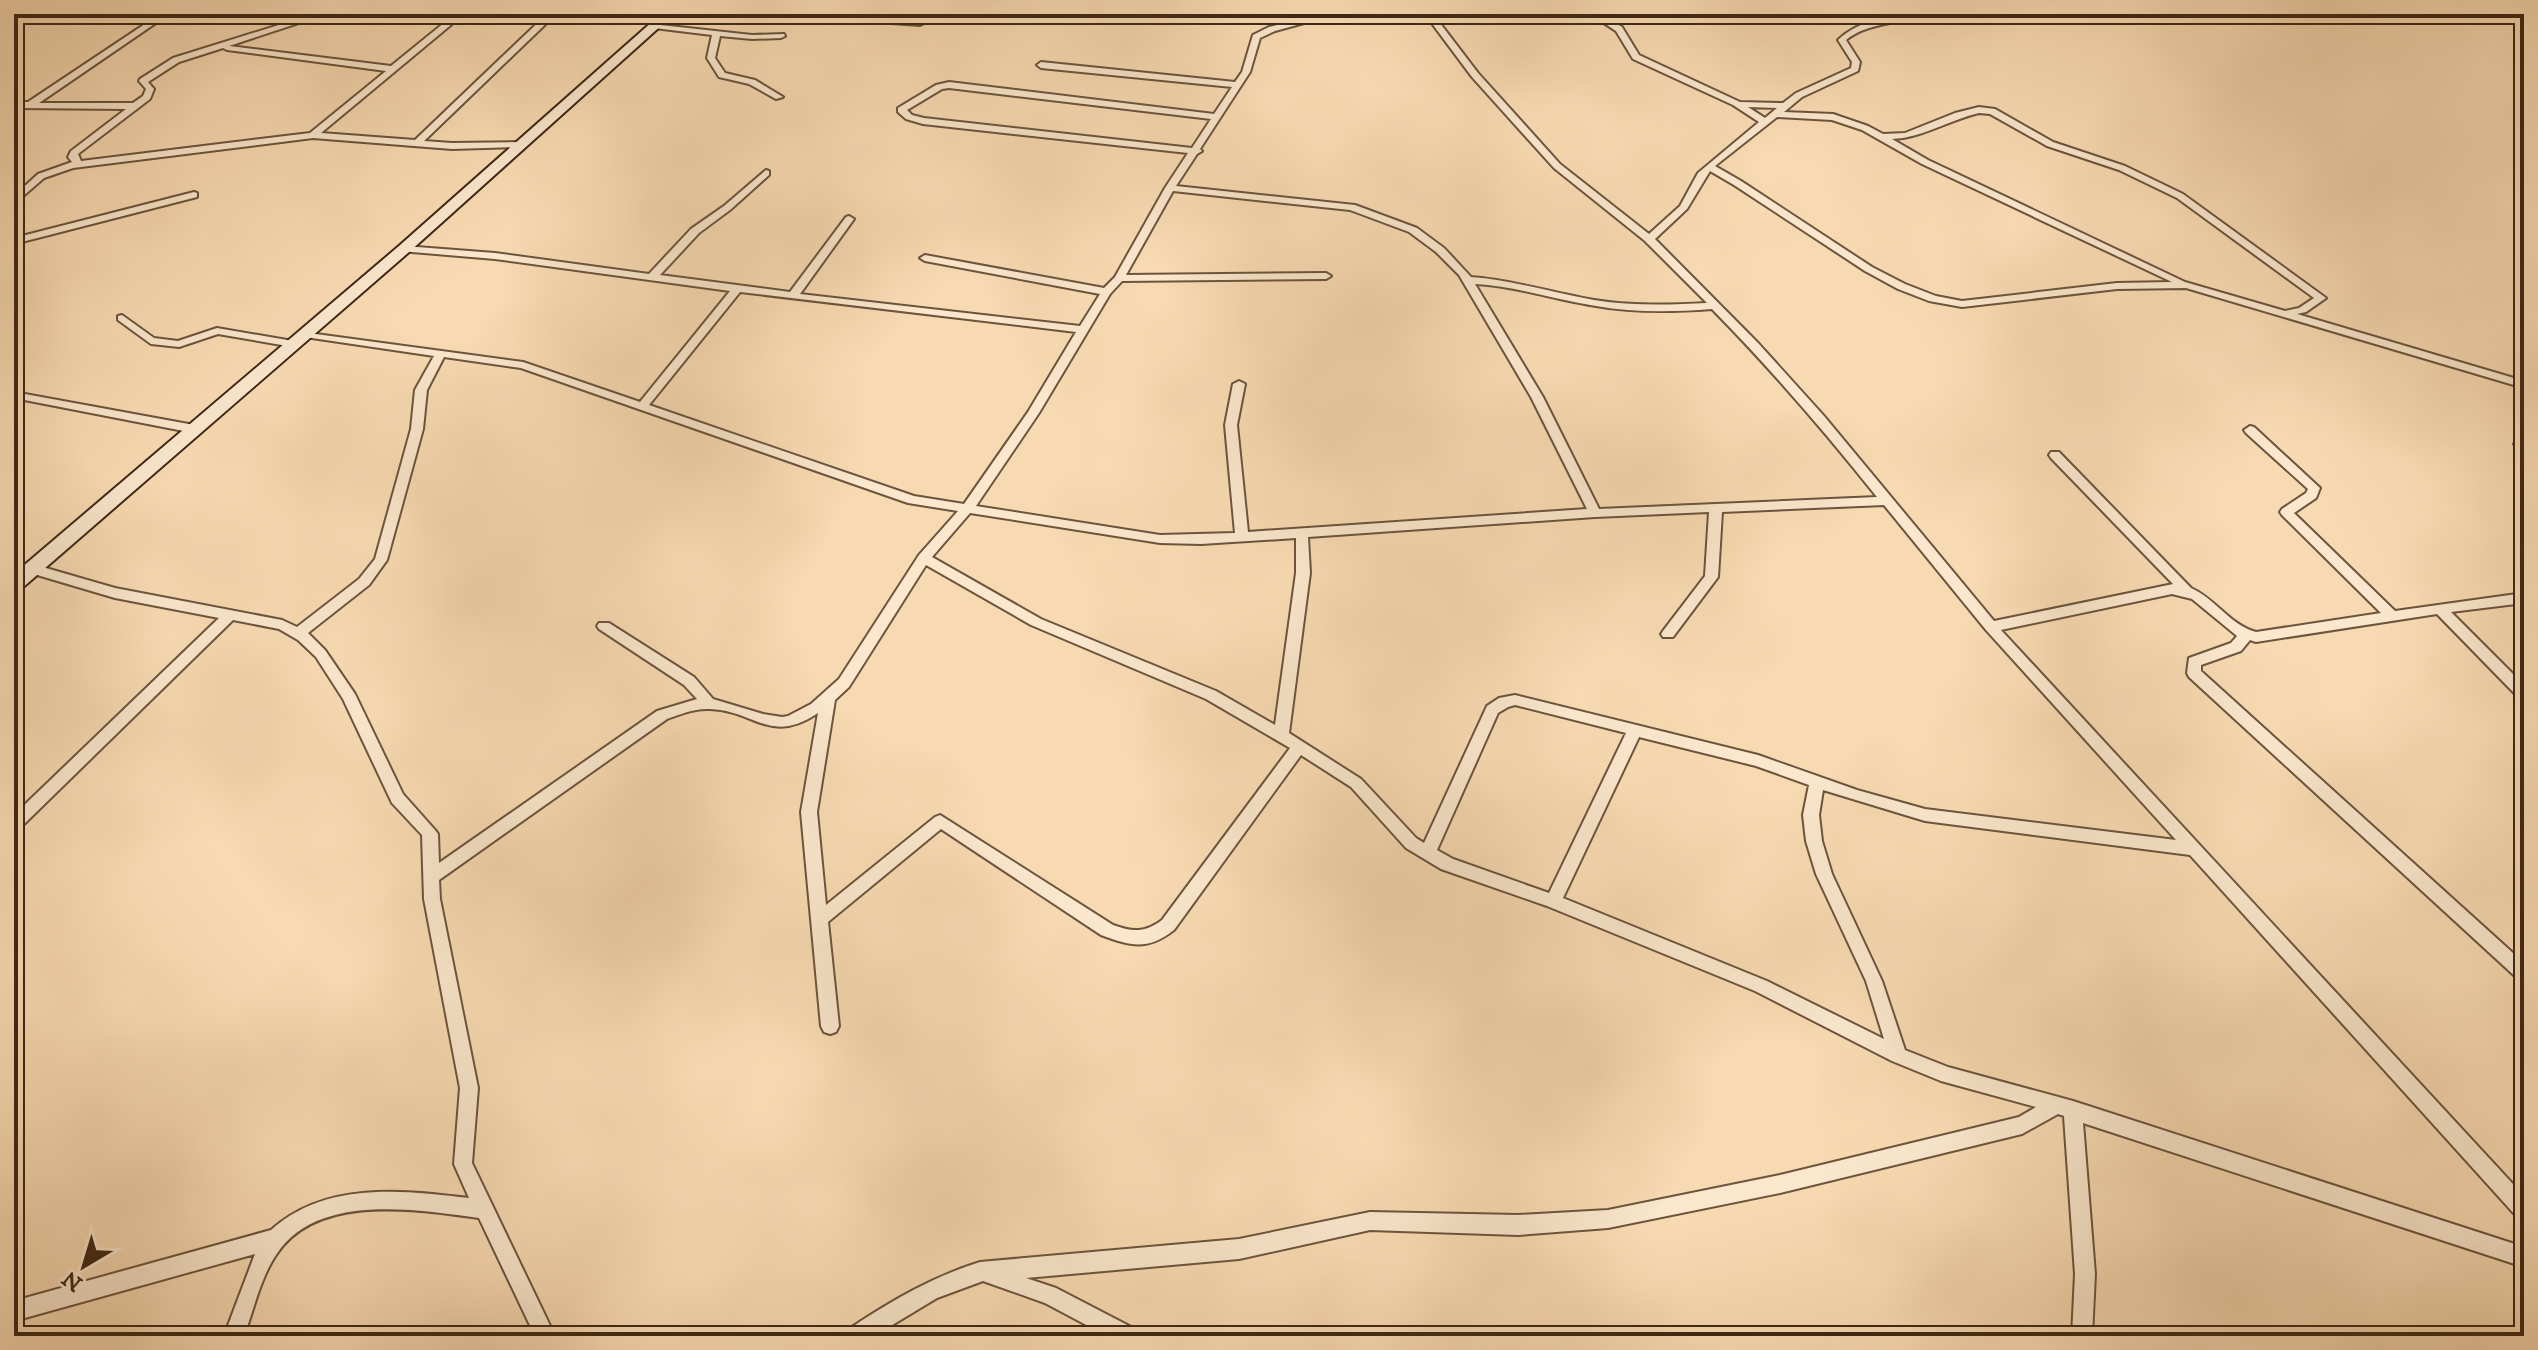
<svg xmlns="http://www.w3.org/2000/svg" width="2538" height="1350" font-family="'IM FELL DW Pica',serif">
  <rect width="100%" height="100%" fill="#f8dab2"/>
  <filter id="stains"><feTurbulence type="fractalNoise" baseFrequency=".0025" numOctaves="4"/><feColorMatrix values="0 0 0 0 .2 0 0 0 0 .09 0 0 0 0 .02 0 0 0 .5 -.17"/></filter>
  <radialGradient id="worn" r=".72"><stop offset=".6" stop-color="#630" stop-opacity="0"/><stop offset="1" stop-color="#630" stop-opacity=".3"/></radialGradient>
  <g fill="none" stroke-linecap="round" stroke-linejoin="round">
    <defs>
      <g id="street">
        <polygon points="26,14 35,14 14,27 14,21"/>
        <path d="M160 14H169L39 103H133L143 96 146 89 139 81 140 79 173 58 314 14H326L229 46 391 66 455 14H464L321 133 415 140 547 14H556L424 141 452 143 520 142 525 145 523 147 452 149 313 138 73 168 44 178 14 204V196L38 174 72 162 68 157 71 151 126 109 14 108V102H28ZM223 48 227 50 386 71 310 133 81 161 78 154 150 99 154 89 148 82 179 62Z"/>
        <polygon points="786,14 825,14 920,21 924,23 920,25 790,16"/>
        <path d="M1323 14H1337L1275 31 1260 38 1250 72 1200 149 1202 151 1197 154 1176 186 1355 205 1417 228 1444 248 1471 277C1513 280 1553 293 1594 300 1631 306 1669 305 1707 303L1645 241 1554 168 1472 77 1425 14H1433L1478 73 1560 164 1649 234 1680 206 1698 173 1759 122 1733 105 1633 59 1616 31 1590 14H1600L1622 27 1639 55 1740 102 1783 103 1796 93 1851 68 1852 62 1838 40C1858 20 1895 14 1922 14 1898 25 1868 22 1846 40L1860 62 1858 71 1802 97 1784 112 1833 114 1868 126 1883 134 1905 133 1955 113 1979 107 1995 109 2053 142 2125 166 2183 194 2326 298 2306 312 2297 314 2524 381V388L2186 288 2117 289 1962 307 1929 301 1898 289 1865 271 1734 185 1710 171 1687 209 1655 239 1758 343 1824 416 1994 621 2173 584 2051 458 2049 455 2051 452H2059L2191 588C2216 599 2230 625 2256 632L2381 613 2282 515 2280 512 2282 509 2306 493 2308 489 2246 433 2244 430 2250 426 2254 427 2320 488 2316 498 2294 513 2395 611 2524 593V603L2451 612 2524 685V699L2519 698 2437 614 2256 642 2250 640 2241 651 2201 665V671L2524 963V981L2518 979 2189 677 2187 673 2189 658 2231 643 2237 636 2192 599 2172 594 2001 630 2524 1196V1219L2517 1217 2190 855 1925 821 1823 790 1819 815 1822 841 1832 874 1882 981 1905 1050 1948 1067 2073 1101 2524 1247V1267L2083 1123 2095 1274 2092 1336H2072L2075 1274 2064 1116 2058 1114 2022 1134 1780 1193 1608 1228 1518 1235 1370 1230 1239 1259 1026 1278 1056 1288 1135 1329 1138 1336H1107L1045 1303 983 1281 937 1298 874 1336H846L849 1329C891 1301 932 1277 980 1262L1239 1239 1370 1212 1518 1215 1608 1210 1780 1175 2019 1117 2036 1107 1941 1081 1892 1061 1755 991 1547 906 1441 869 1406 848 1351 787 1301 755 1174 930C1147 951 1131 946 1101 935L941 829 828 922 839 1026 836 1032 830 1034 824 1032 821 1026 801 812 818 713C770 745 756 711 710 709 695 708 681 714 667 719L439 880 440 899 478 1088 472 1163 555 1336H535L479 1218C416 1210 317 1192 276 1255 260 1279 254 1309 244 1336H224L255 1254 14 1321V1301L271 1230C325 1181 402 1190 469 1198L454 1164 460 1088 424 899 422 835 392 803 343 699 316 657 298 640 279 629 233 620 19 829 14 831V815L219 618 115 598 27 572 25 569 27 566 32 564 115 588 282 620 297 627 359 579 375 559 411 429 415 390 434 356 305 337 301 336V332L523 362 640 402 730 291 495 259 400 251 399 249 404 246 495 253 649 274 691 229 724 206 766 170 769 171V175L730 210 699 233 660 275 790 292 846 217 849 216 854 219 800 294 1080 326 1100 294 925 261 920 258 925 255 1104 288 1115 277 1165 188 1188 153 923 124 906 119 898 112V108L936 85 949 82 1214 114 1232 87 1041 68 1037 65 1041 62 1235 82 1242 72 1253 35 1269 27ZM949 88 1211 119 1192 148 924 118 912 115 907 110 942 89ZM1748 107 1777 108 1765 118ZM1979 113 1990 114 2047 146 2119 170 2177 198 2314 298 2299 308 2285 311 2185 282 1928 160 1892 139C1922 138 1949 120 1979 113ZM1777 117 1832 120 1862 130 1922 164 2172 282 2117 283 1962 301 1936 296 1905 284 1872 267 1741 181 1715 166ZM1173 191 1350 210 1409 232 1436 252 1459 275 1531 397 1587 509 1248 532 1237 425 1245 384 1239 381 1233 384 1225 425 1235 533 1160 535 976 506 1039 413 1110 294 1122 281 1326 279 1331 276 1326 273 1126 275ZM1475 284C1516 286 1555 300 1596 306 1634 313 1673 312 1712 309 1771 369 1825 432 1877 497L1599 509 1543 397ZM740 292 1076 332 1028 412 964 504 914 496 649 405ZM444 357 521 368 908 503 958 511 919 555 839 679 811 704 788 716 782 717 763 714 713 699 694 677 609 623H599L597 626 599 629 684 685 697 699 657 711 439 863 438 834 435 830 403 794 355 694 325 650 308 633 369 585 387 560 423 429 427 390ZM1884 505 1986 630 2176 840 1925 809 1857 790 1758 755 1515 695 1499 698 1487 706 1424 843 1416 838 1361 779 1289 733 1310 573 1308 537 1595 517 1709 512 1705 576 1663 631 1661 634 1663 637H1673L1718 577 1722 512ZM970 513 1160 543 1201 544 1296 538V573L1275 725 1216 691 1041 619 932 557ZM926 565 1031 625 1206 699 1290 748 1162 920C1145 933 1132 932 1113 925L940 815 935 817 826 905 817 812 835 700 849 687ZM1515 705 1626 733 1549 893 1453 859 1437 850 1498 713 1508 707ZM1639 737 1756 766 1809 785 1803 815 1806 841 1816 874 1866 981 1884 1039 1767 981 1563 898Z"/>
        <polygon points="651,24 752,35 784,34 785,36 781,38 752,39 720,36 715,58 725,73 755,80 783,97 776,99 749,84 719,77 707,58 712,35 654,28 651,28"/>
        <polygon points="194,192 197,193 197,197 14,244 14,238"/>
        <polygon points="122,315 154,338 178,341 217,328 293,341 298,344 293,347 218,334 179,347 151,344 118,320 118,316"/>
        <polygon points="14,392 194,425 200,429 194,433 14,398"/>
        <polygon points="2520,440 2524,440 2524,448 2516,447 2514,444"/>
      </g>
      <polygon id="secondary" points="661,14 674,14 409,252 21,589 14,591 14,574 399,246"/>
    </defs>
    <use href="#street" stroke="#6c543d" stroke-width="4"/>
    <use href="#secondary" stroke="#3e2716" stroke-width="4"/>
    <use href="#street" fill="#fae7cd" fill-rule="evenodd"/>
    <use href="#secondary" fill="#fae7cd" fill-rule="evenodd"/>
  </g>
  <rect width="2538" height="1350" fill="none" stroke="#f8dab2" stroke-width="48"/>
  <rect x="16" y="16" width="2506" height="1318" fill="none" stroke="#3e2716" stroke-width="4"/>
  <rect x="24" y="24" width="2490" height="1302" fill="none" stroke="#3e2716" stroke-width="2"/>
  <g transform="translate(84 1266) rotate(218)" stroke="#fae7cd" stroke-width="6" paint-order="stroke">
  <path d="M0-6L14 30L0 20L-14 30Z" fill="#3e2716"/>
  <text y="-12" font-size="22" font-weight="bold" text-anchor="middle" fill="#3e2716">N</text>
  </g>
  <rect width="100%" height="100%" filter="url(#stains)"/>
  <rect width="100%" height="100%" fill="url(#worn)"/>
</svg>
